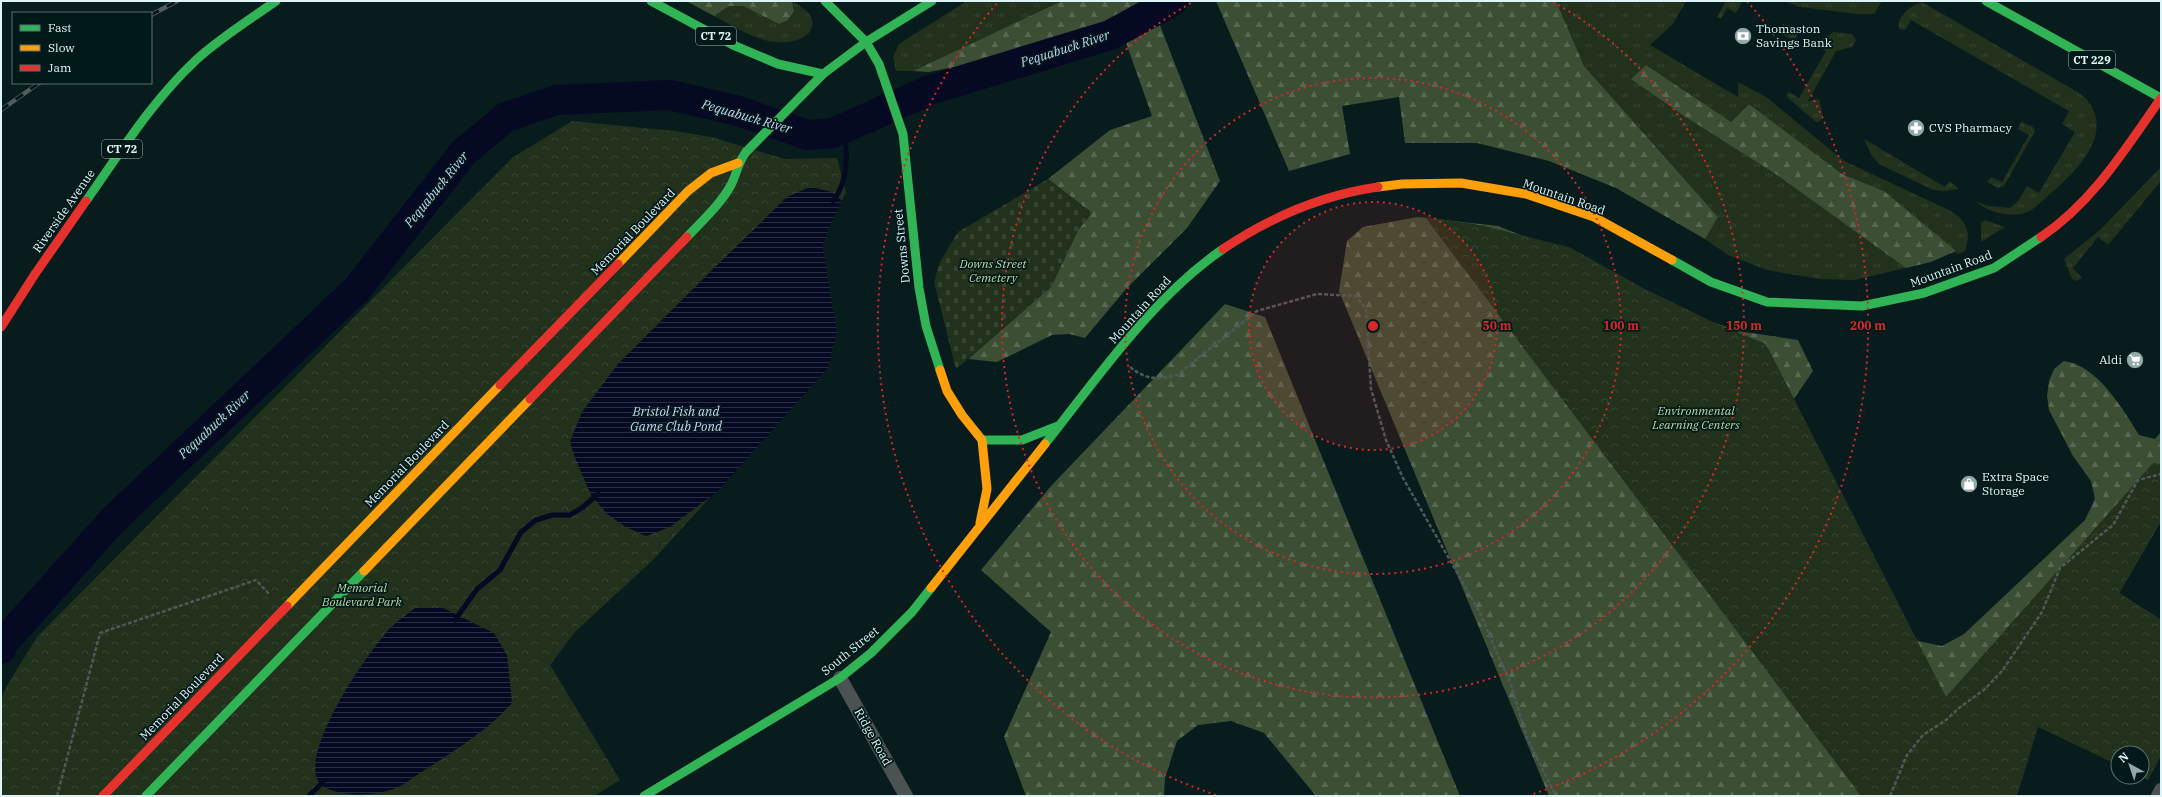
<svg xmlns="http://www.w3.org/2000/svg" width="2162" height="797" font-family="'IBM Plex Serif',serif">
  <defs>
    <pattern id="grass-tufts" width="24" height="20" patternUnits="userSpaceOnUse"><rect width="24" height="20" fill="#21311b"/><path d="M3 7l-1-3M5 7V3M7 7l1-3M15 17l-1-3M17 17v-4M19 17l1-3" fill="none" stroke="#364532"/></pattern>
    <pattern id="forest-firs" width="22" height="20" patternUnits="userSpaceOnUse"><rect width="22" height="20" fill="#3c4e34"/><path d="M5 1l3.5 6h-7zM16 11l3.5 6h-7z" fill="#586852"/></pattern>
    <pattern id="cemetery-stones" width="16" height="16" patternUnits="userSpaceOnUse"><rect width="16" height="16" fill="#21311b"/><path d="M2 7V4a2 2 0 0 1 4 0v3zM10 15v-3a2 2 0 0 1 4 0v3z" fill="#364532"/></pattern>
    <pattern id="park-crowns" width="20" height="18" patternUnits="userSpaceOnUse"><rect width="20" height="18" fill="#21311b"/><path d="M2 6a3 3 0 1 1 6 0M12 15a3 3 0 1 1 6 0" fill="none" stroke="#364532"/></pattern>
    <pattern id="water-rules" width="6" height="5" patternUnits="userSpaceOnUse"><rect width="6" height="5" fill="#050a22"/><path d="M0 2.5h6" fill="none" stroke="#292e43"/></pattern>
  </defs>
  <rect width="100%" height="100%" fill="#081c1e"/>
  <g fill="url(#grass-tufts)">
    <path d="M793 1C799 6 808 10 811 17 819 38 789 44 776 42 754 40 733 26 714 16L729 6H743L779 24 794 11Z"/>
    <polygon points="967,1 1062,1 936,61 913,71 896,71 893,57 899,44"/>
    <path d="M1556 1H1686L1673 24 1650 45 1738 97V82L1766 97 1844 161 1951 211C1968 222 1971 233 1965 251L1958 254 1884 191 1842 174 1749 104 1731 122 1632 79 1681 114 1777 175 1906 268 1854 280 1819 279 1767 270 1728 255 1705 239 1718 217 1584 66Z"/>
    <polygon points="1726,1 1742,2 1736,13 1727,8 1721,19 1717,17"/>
    <polygon points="1784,1 1864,1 1857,14 1800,7"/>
    <path d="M1922 2 2079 93C2121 125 2079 170 2050 194 2043 200 2034 210 2025 213 2011 217 1987 213 1977 202L1988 206 2010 208 2018 201 2027 186 2039 193 2075 132 2062 124 2069 111 1911 20 1905 30 1899 29C1896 16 1912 5 1922 2Z"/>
    <polygon points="1783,24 1798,29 1796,38 1791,39 1777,32"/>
    <polygon points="1834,32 1852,34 1856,40 1852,47 1836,51 1808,101 1819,99 1823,116 1820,121 1816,122 1787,97 1786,95 1789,92 1799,98 1826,51 1817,46 1816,42"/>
    <polygon points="2021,122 2033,127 2035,131 2004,186 1998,188 1987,182 1991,177 2002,182 2029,135 2018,129"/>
    <polygon points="1864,139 1945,187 1950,181 1959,189 1943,191 1933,190 1879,164 1872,156"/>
    <polygon points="2161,167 2161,181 2108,245 2098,237 2073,268 2082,278 2077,281 2072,279 2064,259 2100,230"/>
    <polygon points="1985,220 2005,227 1981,242 1981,223"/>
  </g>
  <g fill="url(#forest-firs)">
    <polygon points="686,1 792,1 794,11 788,20 779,24 743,6 729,6 714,16"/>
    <polygon points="1062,1 1153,1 1106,27 969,64 929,72 913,71"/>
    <polygon points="1216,1 1556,1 1584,66 1718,217 1705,239 1616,188 1549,161 1477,143 1405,143 1399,97 1342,106 1350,154 1289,171"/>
    <polygon points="1158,20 1220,181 1187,228 1126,289 1085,338 1069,334 1052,335 997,362 968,359 1051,287 1078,230 1092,213 1048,179 1110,130 1152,116 1124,37"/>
    <polygon points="1646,65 1731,122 1749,104 1842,174 1884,191 1956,251 1931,262 1906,268 1777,175 1681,114 1631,79"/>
    <path d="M1418 217 1498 226 1574 256 1664 305 1738 331 1798 340 1813 371 1791 403 1901 617 1918 641 1942 646 1964 634 2085 520 2095 499 2091 481 2073 456 2049 410 2047 396 2049 381 2054 369 2064 361C2097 365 2123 409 2139 435L2155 439 2161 432V521L2119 593 2161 620 2142 753H2118L2034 725 2014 796H1549L1339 291 1347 241 1363 227Z"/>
    <polygon points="1225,304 1265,317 1460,796 1316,796 1264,733 1231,721 1198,725 1177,741 1165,778 1164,796 1026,796 1004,737 1051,632 981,570 1051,486"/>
  </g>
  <polygon fill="url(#cemetery-stones)" points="1048,179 1092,213 1078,230 1051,287 956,369 934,282 940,262 958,232"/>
  <g fill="url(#park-crowns)">
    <polygon points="572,121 675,131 711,137 785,159 837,158 846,192 827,233 823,247 837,332 828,368 653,560 575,632 550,665 620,780 594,796 1,796 1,698 8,684 37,637 512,158"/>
    <polygon points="1425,217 1480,225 1569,247 1643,288 1715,323 1766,344 1946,697 2153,463 2161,464 2161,521 2119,593 2161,620 2161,756 2148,780 2142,777 2142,753 2118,753 2118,765 2038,727 2017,796 1861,796"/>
  </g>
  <polygon fill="#21311b" points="1864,1 1882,1 1874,14 1857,14"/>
  <g fill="url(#water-rules)">
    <polygon points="810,187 832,192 842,201 827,233 823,247 837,332 828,368 717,492 670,527 646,536 624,526 607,514 591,495 575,458 570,442 582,412 618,364 710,272 787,197"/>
    <path d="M415 608H443L494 633 507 655 512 703C488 730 457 749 426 769 416 775 406 784 396 788 375 797 338 797 321 785 294 757 370 649 391 627 398 620 408 614 415 608Z"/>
  </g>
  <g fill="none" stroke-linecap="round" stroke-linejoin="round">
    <g stroke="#050a22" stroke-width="5">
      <path d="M833 201C849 181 848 151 843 129"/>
      <polyline points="455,620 477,589 500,570 521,532 536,520 553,515 570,515 583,507 598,494"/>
      <polyline points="309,796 324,781"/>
    </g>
    <polyline stroke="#050a22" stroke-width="30" points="1,649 3,643 113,520 357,289 464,152 506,117 556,100 669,95 735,110 808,135 833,133 930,90 1110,35 1173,1"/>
    <g stroke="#4f5858" stroke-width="2.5" stroke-dasharray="4 2" stroke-linecap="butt">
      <path d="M1130 367C1146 380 1158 380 1177 375L1257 311 1317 294 1356 296 1366 309 1371 389 1386 440 1403 478 1479 611 1511 685 1527 738 1556 796"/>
      <polyline points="57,796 100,633 256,580 270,595"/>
      <polyline points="1890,796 1907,755 1923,735 1946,720 1959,708 1985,689 2002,671 2042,612 2060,568 2113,525 2138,480 2161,474"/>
    </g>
    <g stroke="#4b5251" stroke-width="14">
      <polyline points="840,678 906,796"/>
      <polyline points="2158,796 2161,790"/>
    </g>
    <g stroke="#30b455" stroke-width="9">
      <polyline points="651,1 733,45 778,64 823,74 866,42 932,1"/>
      <polyline points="825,1 866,42 879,64 903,134 919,288 926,326 940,370"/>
      <polyline points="1986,1 2161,98"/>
      <path d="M86 201C120 153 152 101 196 60 220 38 249 20 276 1"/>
      <path d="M687 237C702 221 720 205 731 185 737 174 737 164 746 152L823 74"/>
      <polyline points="1672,260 1711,282 1767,302 1862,306 1924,293 1994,268 2041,237"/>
      <polyline points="982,440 1022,440 1058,426"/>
      <path d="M1045 444C1098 377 1153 297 1223 249"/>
      <polyline points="146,796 364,571"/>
      <polyline points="644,796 840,678 871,653 912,612 931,588"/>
    </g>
    <g stroke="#ff9f0a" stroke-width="9">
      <polyline points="1378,187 1402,184 1461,183 1526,194 1594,217 1672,260"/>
      <polyline points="618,264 688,191 711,173 738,163"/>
      <polyline points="940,370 947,391 962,415 982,440 987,489 980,523"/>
      <polyline points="364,571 530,399"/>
      <polyline points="931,588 1045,444"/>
      <polyline points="287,606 500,385"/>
    </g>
    <g stroke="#e5322d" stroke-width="9">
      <path d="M2041 237C2093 202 2126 148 2161 98"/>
      <path d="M1223 249C1269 218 1323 195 1378 187"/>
      <polyline points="1,327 35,274 86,201"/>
      <polyline points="500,385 618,264"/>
      <polyline points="530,399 687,237"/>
      <polyline points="103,796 287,606"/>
    </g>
    <defs>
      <g id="rail">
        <polyline points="151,15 177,1"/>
        <polyline points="1,110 39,83"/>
      </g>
    </defs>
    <use href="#rail" stroke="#535d5d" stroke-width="4.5"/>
    <use href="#rail" stroke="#02191a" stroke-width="3" stroke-dasharray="9" stroke-linecap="butt"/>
  </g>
  <circle cx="1373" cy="326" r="124" fill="#d62828" fill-opacity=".12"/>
  <g fill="none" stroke="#d62828" stroke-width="2" stroke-dasharray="2 4">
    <circle cx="1373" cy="326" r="124"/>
    <circle cx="1373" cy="326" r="248"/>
    <path d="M1553 2A371 371 0 1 1 1193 2"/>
    <path d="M1216 795A495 495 0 0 1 999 1M1747 1A495 495 0 0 1 1530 795"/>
  </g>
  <defs>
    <symbol id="bank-disc" viewBox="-11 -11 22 22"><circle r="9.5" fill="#93a9ab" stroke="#02191a"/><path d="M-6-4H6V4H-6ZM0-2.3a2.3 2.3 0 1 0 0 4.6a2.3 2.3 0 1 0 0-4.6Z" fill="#fff"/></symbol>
    <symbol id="pharmacy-disc" viewBox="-11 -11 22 22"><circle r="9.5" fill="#93a9ab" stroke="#02191a"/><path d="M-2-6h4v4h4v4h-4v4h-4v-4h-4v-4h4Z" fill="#fff"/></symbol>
    <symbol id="supermarket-disc" viewBox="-11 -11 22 22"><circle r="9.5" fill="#93a9ab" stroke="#02191a"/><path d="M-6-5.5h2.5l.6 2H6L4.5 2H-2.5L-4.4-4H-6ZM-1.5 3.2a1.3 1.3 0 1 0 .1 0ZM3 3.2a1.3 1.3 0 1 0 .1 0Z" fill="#fff"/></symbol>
    <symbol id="shop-disc" viewBox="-11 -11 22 22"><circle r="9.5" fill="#93a9ab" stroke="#02191a"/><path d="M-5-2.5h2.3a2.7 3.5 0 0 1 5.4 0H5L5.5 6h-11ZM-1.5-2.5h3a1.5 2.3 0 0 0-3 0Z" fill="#fff"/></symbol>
  </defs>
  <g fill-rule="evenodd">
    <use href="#bank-disc" x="1733" y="26" width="20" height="20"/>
    <use href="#pharmacy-disc" x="1906" y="118" width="20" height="20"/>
    <use href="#supermarket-disc" x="2125" y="350" width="20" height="20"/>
    <use href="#shop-disc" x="1959" y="474" width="20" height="20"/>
  </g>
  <g text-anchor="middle" stroke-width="3.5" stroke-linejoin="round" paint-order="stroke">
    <g fill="#02191a" stroke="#9cb3b5" stroke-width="1">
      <rect x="696" y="27" width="40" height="18" rx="3"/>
      <rect x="2069" y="51" width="46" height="18" rx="3"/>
      <rect x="102" y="140" width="40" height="18" rx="3"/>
    </g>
    <g font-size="11" font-weight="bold" fill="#def5f7">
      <text x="716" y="40">CT 72</text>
      <text x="2092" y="64">CT 229</text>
      <text x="122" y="153">CT 72</text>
    </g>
    <g font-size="12" fill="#def5f7" stroke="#02191a" text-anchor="start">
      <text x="1756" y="33">Thomaston<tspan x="1756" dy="14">Savings Bank</tspan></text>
      <text x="1929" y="132">CVS Pharmacy</text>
      <text x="2122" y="364" text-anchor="end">Aldi</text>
      <text x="1982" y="481">Extra Space<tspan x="1982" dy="14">Storage</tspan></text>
    </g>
    <g font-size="12" fill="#def5f7" stroke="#02191a">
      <text transform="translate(1564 197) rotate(19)" y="4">Mountain Road</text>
      <text transform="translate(64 211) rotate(-55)" y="4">Riverside Avenue</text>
      <text transform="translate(633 232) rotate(-46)" y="4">Memorial Boulevard</text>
      <text transform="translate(902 246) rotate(-96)" y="4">Downs Street</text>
      <text transform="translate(1951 269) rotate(-20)" y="4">Mountain Road</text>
      <text transform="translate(1140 310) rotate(-48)" y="4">Mountain Road</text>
      <text transform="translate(407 464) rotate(-46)" y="4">Memorial Boulevard</text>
      <text transform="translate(850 651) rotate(-39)" y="4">South Street</text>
      <text transform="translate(182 697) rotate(-46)" y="4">Memorial Boulevard</text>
      <text transform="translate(873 737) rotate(61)" y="4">Ridge Road</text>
    </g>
    <g font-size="12" font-style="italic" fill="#b8d9a1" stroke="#02191a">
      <text x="993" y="268">Downs Street<tspan x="993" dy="14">Cemetery</tspan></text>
      <text x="1696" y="415">Environmental<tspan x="1696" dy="14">Learning Centers</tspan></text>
      <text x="362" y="592">Memorial<tspan x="362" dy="14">Boulevard Park</tspan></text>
    </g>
    <g font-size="13" font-style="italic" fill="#c6d2f5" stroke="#02191a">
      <text transform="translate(1065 48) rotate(-18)" y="5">Pequabuck River</text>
      <text transform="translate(747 116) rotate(16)" y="5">Pequabuck River</text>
      <text transform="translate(436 189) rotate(-51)" y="5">Pequabuck River</text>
      <text x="676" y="416">Bristol Fish and<tspan x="676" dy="15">Game Club Pond</tspan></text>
      <text transform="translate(214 424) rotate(-43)" y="5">Pequabuck River</text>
    </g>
  </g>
  <circle cx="1373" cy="326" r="6" fill="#d62828" stroke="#02191a" stroke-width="2"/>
  <g font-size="12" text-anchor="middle" font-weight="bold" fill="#d62828" stroke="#02191a" stroke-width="3.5" stroke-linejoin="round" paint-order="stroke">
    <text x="1497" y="330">50 m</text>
    <text x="1621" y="330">100 m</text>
    <text x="1744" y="330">150 m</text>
    <text x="1868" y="330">200 m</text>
  </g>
  <rect width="2162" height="797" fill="none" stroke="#def5f7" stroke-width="4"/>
  <rect x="12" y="12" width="140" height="72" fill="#02191a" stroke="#5a7172"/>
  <rect x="20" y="25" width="20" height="6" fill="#30b455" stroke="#5a7172"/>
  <text x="48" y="32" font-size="12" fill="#def5f7">Fast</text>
  <rect x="20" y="45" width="20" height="6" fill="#ff9f0a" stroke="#5a7172"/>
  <text x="48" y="52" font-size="12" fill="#def5f7">Slow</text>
  <rect x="20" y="65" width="20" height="6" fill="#e5322d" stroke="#5a7172"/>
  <text x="48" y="72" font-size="12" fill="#def5f7">Jam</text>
  <g transform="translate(2130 765) rotate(320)"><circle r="19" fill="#02191a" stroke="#5a7172"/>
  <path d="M0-3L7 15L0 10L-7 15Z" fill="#93a9ab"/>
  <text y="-6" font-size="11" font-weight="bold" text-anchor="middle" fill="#def5f7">N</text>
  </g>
</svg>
